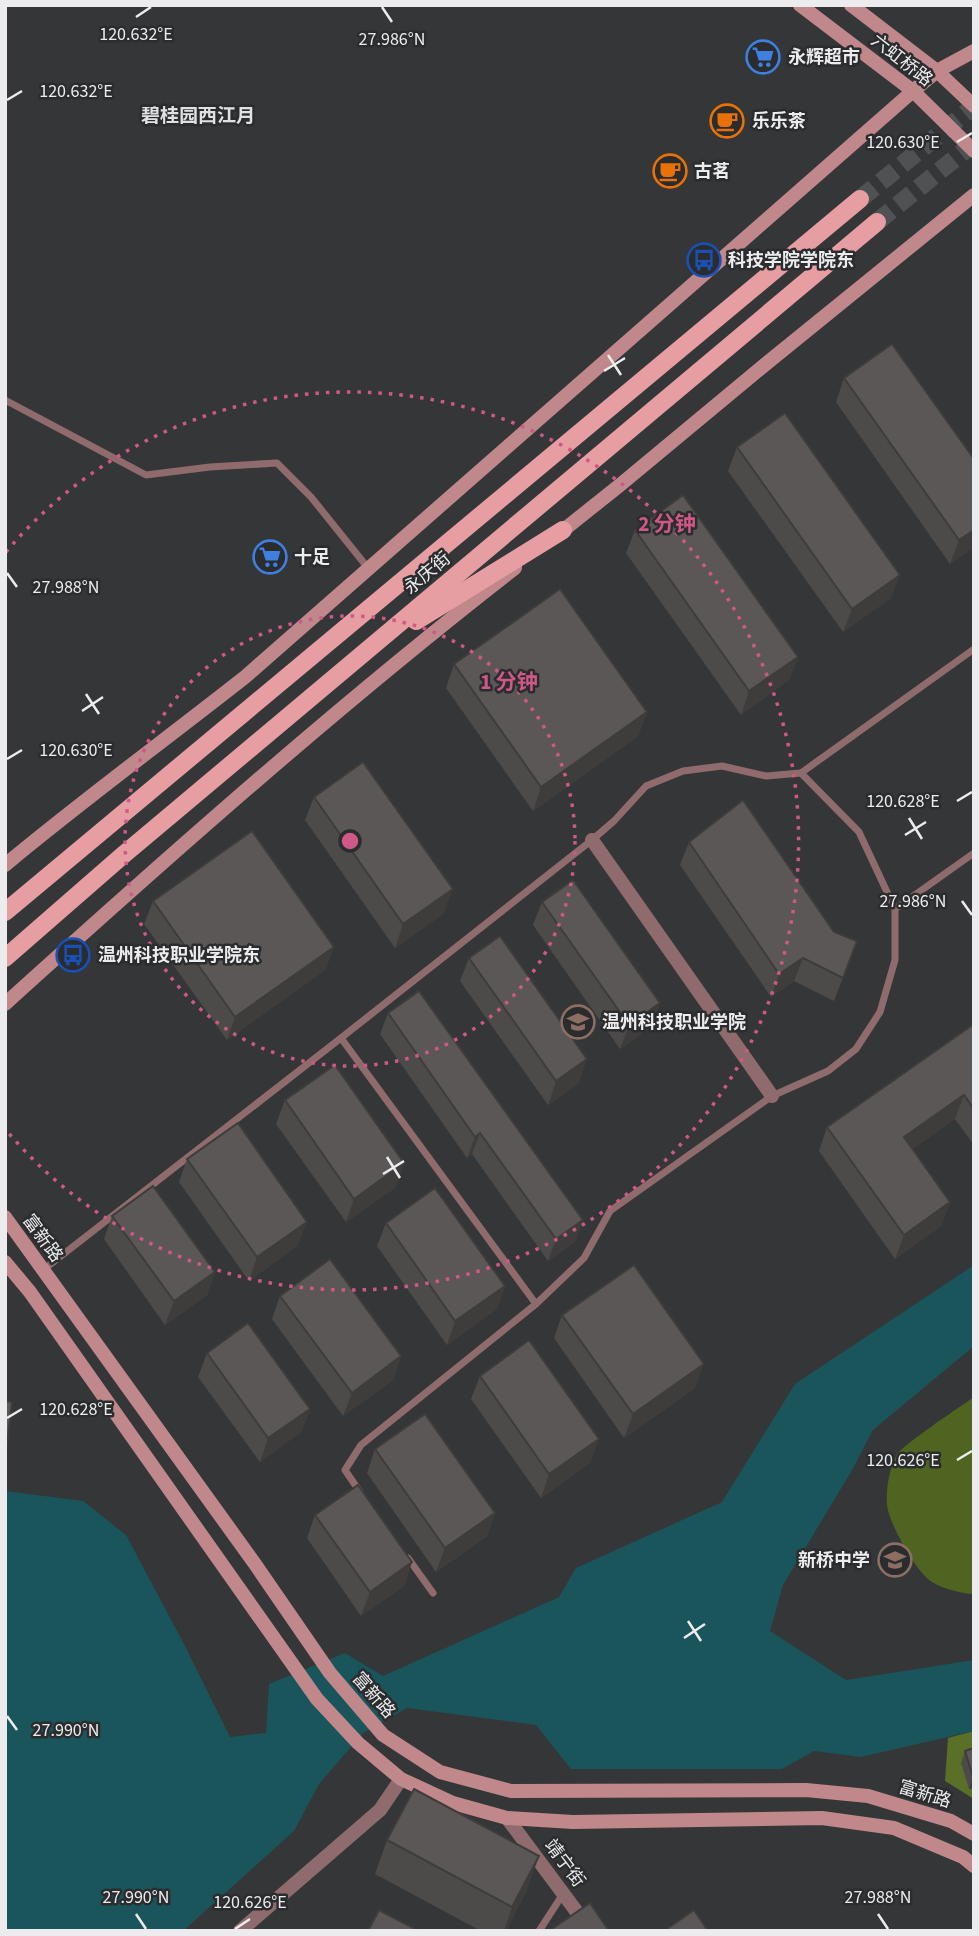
<svg xmlns="http://www.w3.org/2000/svg" width="979" height="1936" font-family="'Source Sans 3','Noto Sans SC',sans-serif">
  <rect width="100%" height="100%" fill="#353638"/>
  <path fill="#506421" d="M974 1397V1594C963 1594 941 1588 932 1582 916 1572 888 1522 887 1504 886 1488 889 1471 896 1456 902 1445 960 1407 974 1397Z"/>
  <polygon fill="#5a7029" points="974,1731 974,1799 945,1781 948,1738"/>
  <polygon fill="#19555a" points="974,1265 974,1346 873,1430 851,1472 783,1585 770,1631 846,1680 974,1660 974,1731 861,1757 814,1751 782,1769 571,1769 536,1725 407,1708 363,1733 319,1784 294,1831 183,1931 5,1931 5,1491 83,1501 126,1535 184,1644 230,1737 266,1733 269,1684 345,1653 383,1676 559,1597 576,1568 722,1502 795,1384"/>
  <g fill="none" stroke-linecap="round" stroke-linejoin="round">
    <g stroke="#505153" stroke-width="18" stroke-dasharray="18 9" stroke-linecap="butt">
      <polyline points="860,199 974,106"/>
      <polyline points="877,222 974,143"/>
    </g>
    <g stroke="#8f6b6d" stroke-width="7">
      <polyline points="5,400 146,475 210,467 277,463 311,497 368,568"/>
      <polyline points="801,773 974,649"/>
      <polyline points="895,909 974,853"/>
      <polyline points="43,1270 341,1038"/>
      <polyline points="360,1492 345,1470 361,1445 536,1304 341,1038 592,840 614,821 646,786 683,771 722,766 766,776 801,773 859,832 895,909 895,960 880,1012 856,1049 828,1071 772,1096 610,1211 584,1258 536,1304"/>
      <polyline points="408,1558 433,1593"/>
      <polyline points="539,1931 563,1894"/>
    </g>
    <g stroke="#8f6b6d" stroke-width="14">
      <polyline points="592,840 772,1096"/>
      <polyline points="507,1818 591,1931"/>
      <polyline points="240,1931 380,1810 401,1779"/>
    </g>
    <g stroke="#c0888b" stroke-width="14">
      <polyline points="800,5 913,91 974,151"/>
      <polyline points="851,5 937,71 974,106"/>
      <polyline points="556,536 620,485 767,363 974,195"/>
      <path d="M5 865C83 800 165 740 245 677L913 91 937 71 974 51"/>
      <path d="M5 1004C171 854 339 705 515 568"/>
      <polyline points="5,1217 255,1564 330,1673 383,1735 440,1772 511,1791 806,1790 868,1796 951,1821 974,1834"/>
      <polyline points="5,1262 30,1292 317,1699 358,1743 401,1779 453,1803 507,1818 573,1822 822,1818 894,1828 963,1857 974,1866"/>
    </g>
    <g stroke="#e69ea2" stroke-width="18">
      <polyline points="416,621 563,530"/>
      <polyline points="5,912 860,199"/>
      <polyline points="5,958 122,856 877,222"/>
    </g>
  </g>
  <g fill="#4d4b4a">
    <polygon points="844,378 974,547 950,564 836,402"/>
    <polygon points="737,447 891,598 843,632 728,471"/>
    <polygon points="635,530 798,657 789,680 741,715 626,553"/>
    <polygon points="454,664 647,712 638,736 533,811 446,688"/>
    <polygon points="314,797 444,913 395,948 305,820"/>
    <polygon points="689,842 834,932 857,941 834,1001 794,981 771,997 680,865"/>
    <polygon points="153,901 334,947 325,970 227,1040 144,924"/>
    <polygon points="542,902 660,1003 651,1027 620,1049 533,925"/>
    <polygon points="469,958 579,1083 548,1105 460,981"/>
    <polygon points="388,1013 583,1220 575,1242 548,1261 472,1154 467,1158 380,1034"/>
    <polygon points="974,1024 974,1145 955,1119 912,1149 950,1202 941,1226 895,1259 819,1151 827,1127"/>
    <polygon points="285,1100 396,1187 346,1222 276,1124"/>
    <polygon points="187,1159 298,1245 249,1281 179,1182"/>
    <polygon points="112,1216 215,1272 207,1295 165,1325 104,1239"/>
    <polygon points="386,1223 505,1286 497,1309 447,1345 377,1246"/>
    <polygon points="280,1296 401,1356 393,1380 343,1416 272,1319"/>
    <polygon points="562,1315 695,1388 624,1438 554,1338"/>
    <polygon points="207,1353 310,1409 301,1432 260,1462 198,1377"/>
    <polygon points="480,1376 591,1462 541,1498 471,1399"/>
    <polygon points="375,1449 495,1513 487,1536 436,1572 367,1473"/>
    <polygon points="315,1515 412,1562 404,1586 361,1616 307,1538"/>
    <polygon points="974,1748 974,1788 969,1789 961,1763 965,1751"/>
    <polygon points="387,1840 527,1890 506,1931 481,1931 375,1874"/>
  </g>
  <g fill="#3f3d3c">
    <polygon points="974,530 974,547 950,564 959,540"/>
    <polygon points="900,575 891,598 843,632 852,609"/>
    <polygon points="798,657 789,680 741,715 749,691"/>
    <polygon points="647,712 638,736 533,811 541,787"/>
    <polygon points="453,889 444,913 395,948 403,924"/>
    <polygon points="334,947 325,970 227,1040 235,1017"/>
    <polygon points="803,958 794,981 771,997 779,974"/>
    <polygon points="660,1003 651,1027 620,1049 629,1025"/>
    <polygon points="587,1059 579,1083 548,1105 556,1081"/>
    <polygon points="964,1095 955,1119 895,1161 904,1137"/>
    <polygon points="480,1133 472,1154 467,1158 475,1137"/>
    <polygon points="404,1163 396,1187 346,1222 354,1199"/>
    <polygon points="950,1202 941,1226 895,1259 904,1235"/>
    <polygon points="583,1220 575,1242 548,1261 556,1239"/>
    <polygon points="307,1222 298,1245 249,1281 257,1257"/>
    <polygon points="215,1272 207,1295 165,1325 174,1301"/>
    <polygon points="505,1286 497,1309 447,1345 455,1321"/>
    <polygon points="401,1356 393,1380 343,1416 352,1393"/>
    <polygon points="704,1364 695,1388 624,1438 633,1414"/>
    <polygon points="310,1409 301,1432 260,1462 268,1438"/>
    <polygon points="599,1439 591,1462 541,1498 549,1474"/>
    <polygon points="495,1513 487,1536 436,1572 445,1548"/>
    <polygon points="412,1562 404,1586 361,1616 370,1592"/>
    <polygon points="973,1777 974,1788 969,1789"/>
    <polygon points="539,1856 527,1890 506,1931 504,1931 512,1907"/>
  </g>
  <g fill="#5a5756" stroke="#3f3d3c" stroke-width="2">
    <polygon points="892,344 974,459 974,530 959,540 844,378"/>
    <polygon points="785,413 900,575 852,609 737,447"/>
    <polygon points="683,495 798,657 749,691 635,530"/>
    <polygon points="560,589 647,712 541,787 454,664"/>
    <polygon points="363,762 453,889 403,924 314,797"/>
    <polygon points="743,800 834,932 857,941 843,978 803,958 779,974 689,842"/>
    <polygon points="252,831 334,947 235,1017 153,901"/>
    <polygon points="573,880 660,1003 629,1025 542,902"/>
    <polygon points="500,936 587,1059 556,1081 469,958"/>
    <polygon points="419,991 583,1220 556,1239 480,1133 475,1137 388,1013"/>
    <polygon points="974,1024 974,1109 964,1095 904,1137 950,1202 904,1235 827,1127"/>
    <polygon points="335,1065 404,1163 354,1199 285,1100"/>
    <polygon points="238,1123 307,1222 257,1257 187,1159"/>
    <polygon points="153,1186 215,1272 174,1301 112,1216"/>
    <polygon points="435,1188 505,1286 455,1321 386,1223"/>
    <polygon points="330,1259 401,1356 352,1393 280,1296"/>
    <polygon points="634,1265 704,1364 633,1414 562,1315"/>
    <polygon points="248,1323 310,1409 268,1438 207,1353"/>
    <polygon points="529,1340 599,1439 549,1474 480,1376"/>
    <polygon points="5,1401 12,1402 7,1445 5,1445"/>
    <polygon points="425,1414 495,1513 445,1548 375,1449"/>
    <polygon points="358,1485 412,1562 370,1592 315,1515"/>
    <polygon points="974,1748 974,1777 973,1777 965,1751"/>
    <polygon points="414,1789 539,1856 512,1907 387,1840"/>
    <polygon points="590,1903 609,1931 549,1931"/>
    <polygon points="379,1910 419,1931 368,1931"/>
    <polygon points="694,1910 708,1931 664,1931"/>
  </g>
  <path fill="none" stroke="#ececee" stroke-width="2.5" d="M382 7 392 22M136 17 151 7M7 100 22 91M957 142 972 133M608 355 621 375M604 371 625 358M7 573 17 587M86 694 99 714M82 711 103 697M7 759 22 750M957 801 972 792M909 818 922 839M905 835 926 822M962 901 972 915M387 1157 400 1178M383 1174 404 1161M7 1418 22 1409M957 1460 972 1451M688 1621 701 1641M684 1638 705 1624M7 1716 17 1730M136 1914 146 1929M878 1914 888 1929M235 1929 250 1919"/>
  <g fill="none" stroke="#cf5887" stroke-width="3.5" stroke-dasharray="3.5 7">
    <circle cx="350" cy="841" r="225"/>
    <path d="M6 552A449 449 0 1 1 6 1130"/>
  </g>
  <defs>
    <symbol id="supermarket-ring" viewBox="-11 -11 22 22"><circle r="9.5" fill="#2b2c2e" stroke="#3f7fe0" stroke-width="1.5"/><path d="M-6-5.5h2.5l.6 2H6L4.5 2H-2.5L-4.4-4H-6ZM-1.5 3.2a1.3 1.3 0 1 0 .1 0ZM3 3.2a1.3 1.3 0 1 0 .1 0Z" fill="#3f7fe0"/></symbol>
    <symbol id="cafe-ring" viewBox="-11 -11 22 22"><circle r="9.5" fill="#2b2c2e" stroke="#e8710a" stroke-width="1.5"/><path d="M-5.5-4.5H6V0H3Q3 3.5 0 3.5H-2.5Q-5.5 3.5-5.5 0ZM3-3.2v2h1.7v-2ZM-6 4.5H4V6H-6Z" fill="#e8710a"/></symbol>
    <symbol id="bus-ring" viewBox="-11 -11 22 22"><circle r="9.5" fill="#2b2c2e" stroke="#1a4fb4" stroke-width="1.5"/><path d="M-5-6H5V4H4V6H2V4H-2V6H-4V4H-5ZM-3.5-4V0h7V-4ZM-3.5 1.2v1.5H-2V1.2ZM2 1.2v1.5H3.5V1.2Z" fill="#1a4fb4"/></symbol>
    <symbol id="university-ring" viewBox="-11 -11 22 22"><circle r="9.5" fill="#2b2c2e" stroke="#8d6e63" stroke-width="1.5"/><path d="M0-5L7-2L0 1L-7-2ZM-4 1L0 2.5L4 1V4Q0 6-4 4Z" fill="#8d6e63"/></symbol>
    <symbol id="school-ring" viewBox="-11 -11 22 22"><circle r="9.5" fill="#2b2c2e" stroke="#8d6e63" stroke-width="1.5"/><path d="M0-5L7-2L0 1L-7-2ZM-4 1L0 2.5L4 1V4Q0 6-4 4Z" fill="#8d6e63"/></symbol>
  </defs>
  <g fill-rule="evenodd">
    <use href="#supermarket-ring" x="744" y="38" width="38" height="38"/>
    <use href="#cafe-ring" x="708" y="102" width="38" height="38"/>
    <use href="#cafe-ring" x="651" y="152" width="38" height="38"/>
    <use href="#bus-ring" x="685" y="241" width="38" height="38"/>
    <use href="#supermarket-ring" x="251" y="538" width="38" height="38"/>
    <use href="#bus-ring" x="54" y="936" width="38" height="38"/>
    <use href="#university-ring" x="559" y="1003" width="38" height="38"/>
    <use href="#school-ring" x="876" y="1541" width="38" height="38"/>
  </g>
  <g text-anchor="middle" stroke-width="5" stroke-linejoin="round" paint-order="stroke">
    <g font-size="18" font-weight="bold" fill="#ececee" stroke="#2b2c2e" text-anchor="start">
      <text x="788" y="63">永辉超市</text>
      <text x="752" y="127">乐乐茶</text>
      <text x="694" y="177">古茗</text>
      <text x="728" y="266">科技学院学院东</text>
      <text x="294" y="563">十足</text>
      <text x="98" y="961">温州科技职业学院东</text>
      <text x="602" y="1028">温州科技职业学院</text>
      <text x="870" y="1566" text-anchor="end">新桥中学</text>
    </g>
    <g font-size="18" fill="#ececee" stroke="#2b2c2e">
      <text transform="translate(902 60) rotate(38)" y="6">六虹桥路</text>
      <text transform="translate(427 573) rotate(-40)" y="6">永庆街</text>
      <text transform="translate(43 1238) rotate(54)" y="6">富新路</text>
      <text transform="translate(374 1695) rotate(49)" y="6">富新路</text>
      <text transform="translate(925 1794) rotate(17)" y="6">富新路</text>
      <text transform="translate(565 1863) rotate(53)" y="6">靖宁街</text>
    </g>
    <g font-size="19" font-weight="bold" fill="#dfe1e4" stroke="#2b2c2e">
      <text x="198" y="122">碧桂园西江月</text>
    </g>
  </g>
  <g font-size="18" text-anchor="middle" fill="#ececee" stroke="#2b2c2e" stroke-width="5" stroke-linejoin="round" paint-order="stroke">
    <text x="136" y="40">120.632°E</text>
    <text x="392" y="45">27.986°N</text>
    <text x="76" y="97">120.632°E</text>
    <text x="903" y="148">120.630°E</text>
    <text x="66" y="593">27.988°N</text>
    <text x="76" y="756">120.630°E</text>
    <text x="903" y="807">120.628°E</text>
    <text x="913" y="907">27.986°N</text>
    <text x="76" y="1415">120.628°E</text>
    <text x="903" y="1466">120.626°E</text>
    <text x="66" y="1736">27.990°N</text>
    <text x="136" y="1903">27.990°N</text>
    <text x="878" y="1903">27.988°N</text>
    <text x="250" y="1908">120.626°E</text>
  </g>
  <circle cx="350" cy="841" r="10" fill="#cf5887" stroke="#2b2c2e" stroke-width="3.5"/>
  <g font-size="21" text-anchor="middle" font-weight="bold" fill="#cf5887" stroke="#2b2c2e" stroke-width="5" stroke-linejoin="round" paint-order="stroke">
    <text x="667" y="531">2 分钟</text>
    <text x="509" y="689">1 分钟</text>
  </g>
  <rect width="979" height="1936" fill="none" stroke="#ececee" stroke-width="14"/>
</svg>
